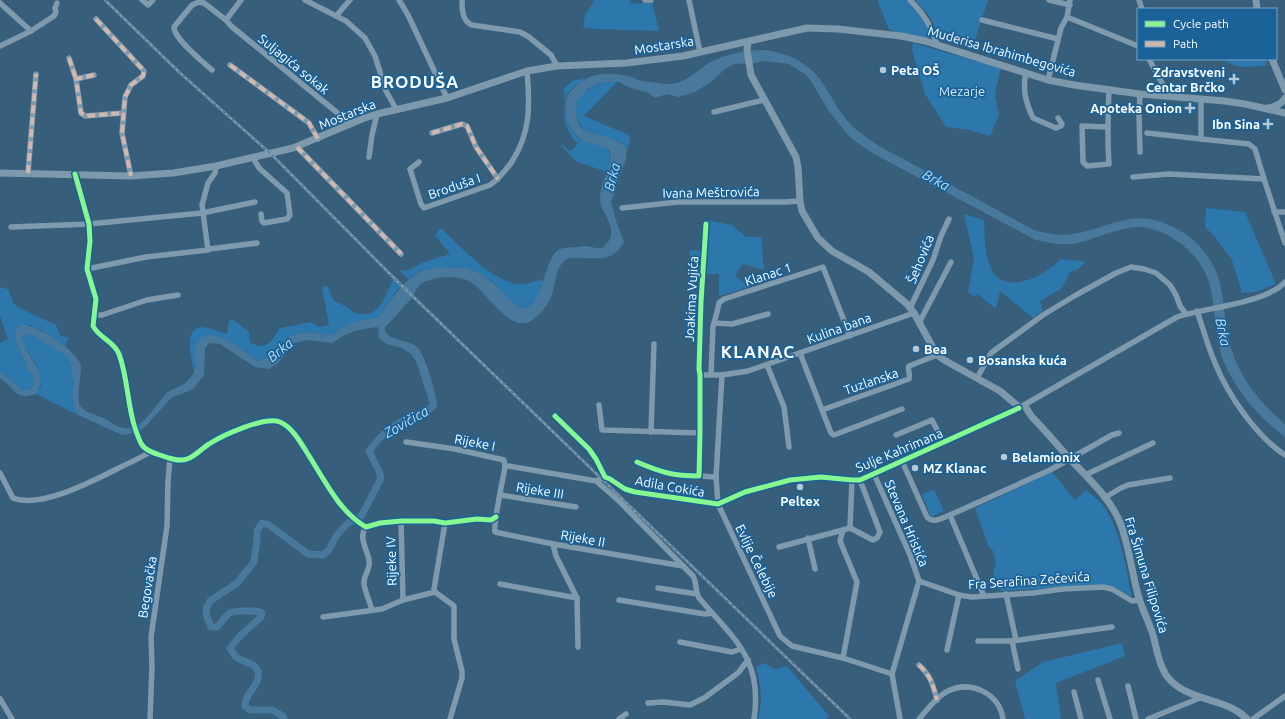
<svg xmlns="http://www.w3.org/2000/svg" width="1285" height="719" font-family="Ubuntu,sans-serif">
  <rect width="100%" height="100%" fill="#375e7a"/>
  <g fill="#2c77ab">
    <polygon points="594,0 630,0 631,4 652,2 659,31 595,29 583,27 585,16"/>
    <path d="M877 0H908C918 12 931 25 929 41L905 36 889 29Z"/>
    <polygon points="915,0 988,0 972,49 941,40 930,17"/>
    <polygon points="913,43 1001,68 996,88 995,96 999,115 990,136 969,130 946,127 925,94 912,50"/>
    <path d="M1222 59H1265L1268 65C1250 67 1238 70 1222 59Z"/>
    <path d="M585 78C580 83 572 88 568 93 560 105 569 131 580 139 588 144 600 143 609 151 611 159 610 164 607 172L575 161 561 145H563L570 151 578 144C559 123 566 113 564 88L572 81Z"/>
    <path d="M618 81 584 116 629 135 630 143 627 149 618 141 586 132C576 123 576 113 577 101 592 84 596 83 618 81Z"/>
    <polygon points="1206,208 1245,212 1276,284 1256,292 1242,293 1232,260 1215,237 1205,227"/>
    <path d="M964 214 984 220C985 236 984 257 993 272 1004 289 1027 282 1041 274 1048 270 1055 264 1061 259L1083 261 1084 264 1077 270 1071 271 1061 289 1040 301 1043 311 1033 318 1000 291 996 309 978 294 975 297 968 292 974 258Z"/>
    <polygon points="708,220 732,225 746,237 761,237 764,270 743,264 735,276 750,287 719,296 719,274 707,274 707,262 690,260 690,250 708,251"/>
    <path d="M441 228C459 245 496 286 522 284 529 284 536 281 543 279 541 288 537 308 524 308 514 308 501 290 494 283 487 278 475 270 467 268 463 268 459 268 455 268 438 268 423 267 409 279L399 270 406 271 424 262 450 254 435 235Z"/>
    <path d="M395 276 403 285 397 290 379 317C370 319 360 320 351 323 344 326 336 334 331 335 326 336 321 334 316 333 308 332 299 332 292 336 277 342 275 357 258 361L228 340 211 335 195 350 197 364 194 371C191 359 183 326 203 327 211 328 219 332 227 334L229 321 232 319 249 332 250 342C266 352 272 341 280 328L311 322 319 327 329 325 322 287 327 286 334 301C338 303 342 304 345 306 349 308 352 312 356 313 381 321 386 291 395 276Z"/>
    <polygon points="0,287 8,289 14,304 22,309 56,325 60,335 69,338 65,346 42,331 29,325 15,338 28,370 33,376 34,385 29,390 23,390 0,371 0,343 8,339 0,316"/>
    <polygon points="26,334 32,334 67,356 71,366 74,383 72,399 76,414 36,394 41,387 37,366 23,344 22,337"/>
    <path d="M1052 472 1075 500 1086 490C1091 494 1098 499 1102 504 1122 531 1125 566 1132 597L1112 586 1105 585 1001 591 993 574 996 563 993 551 988 545 975 508Z"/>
    <polygon points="934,489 944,511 931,517 922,495"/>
    <polygon points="1122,643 1125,656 1056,683 1061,719 1025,719 1015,681 1043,662"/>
    <path d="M765 663 774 669 787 666 829 716 826 719H758C763 698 761 688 756 667Z"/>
  </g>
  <path fill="#48799d" d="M765 50C789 53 811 64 824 85 830 94 835 105 842 114 852 128 865 137 879 146L1034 230C1047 234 1060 236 1073 234 1102 230 1129 211 1158 221 1189 230 1215 255 1221 288 1225 309 1225 330 1232 351 1241 380 1262 405 1285 424V437C1258 417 1236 391 1223 360 1214 336 1216 310 1210 286 1203 258 1176 234 1148 228 1127 223 1099 238 1078 243 1064 246 1050 243 1036 240L874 154 855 141 848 135 828 110 811 81 806 75 789 64 764 61 755 63 734 64 725 69 711 82 695 92 679 97 667 94 655 98 649 93 628 87 618 81 600 83 589 88 577 101C573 141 592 129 617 141 621 143 624 146 627 149L626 160 619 176 615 193 611 201 616 221 624 242C613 262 599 258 579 258 576 258 571 257 567 259 555 266 556 283 552 294 549 304 538 318 529 322 507 331 486 290 469 281 462 278 456 277 449 277 440 277 430 279 422 283 417 286 415 293 412 298 403 307 395 318 385 327 383 341 408 339 417 347 425 355 437 395 437 407L428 415H414L416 411 430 404 416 361 411 354 402 348 387 344 379 338 378 327C356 330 350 331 332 343L308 340 294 343 278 363 269 369 255 367 220 344 209 343 205 348 204 375 193 389 171 398 144 428 138 432 122 435 76 414 72 399 74 383 71 366 67 356 32 335 26 334 22 337C25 359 51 371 36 394 14 401 16 388 0 378V371L23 390H29L34 385 33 376 28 370 15 338 17 329 21 324C37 326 79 350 81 367 81 377 76 398 80 406 84 412 94 414 101 417 107 419 111 423 117 426 140 437 154 406 166 394 174 386 182 389 191 377 199 365 194 362 195 351 195 346 199 341 202 337L211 335 228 340 258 361C275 357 277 342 292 336 299 332 308 332 316 333 320 334 326 336 331 335 336 334 344 326 351 323 360 320 370 319 379 317 396 293 409 268 443 267 447 267 451 268 455 268 459 268 463 268 467 268 475 270 487 278 493 283 501 289 515 310 526 308 544 304 544 255 560 249 562 248 585 246 587 246 593 247 597 249 602 248 606 244 610 241 611 236 614 222 599 210 600 197 601 180 613 167 610 151 601 144 585 144 579 138 569 128 564 116 566 102 567 94 571 91 577 85 591 72 610 72 628 76 633 78 638 80 642 81 647 82 653 82 658 83 661 83 666 85 670 84 687 83 695 71 709 63 725 54 746 50 765 50Z"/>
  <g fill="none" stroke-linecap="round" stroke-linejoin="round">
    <path stroke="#48799d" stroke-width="7" d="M284 719 283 716 272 710H250L245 706C245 693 256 689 258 678 261 661 243 664 235 656 233 654 232 650 230 648L240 636 261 617 262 613C255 610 237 610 230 613 225 616 221 623 217 627H211L207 617 206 609 210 601 237 583 254 562 257 539V531L262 523 269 525 308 554 323 555 329 550 336 536 348 523 356 520 362 515 381 478 379 471 369 451C382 433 401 419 422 413"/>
    <g stroke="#809aad" stroke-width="5.5">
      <polyline points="142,0 148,5 153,0"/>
      <polyline points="241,0 226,20 231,26 351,124"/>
      <polyline points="305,0 346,21 365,38 375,56 386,91 396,109"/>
      <polyline points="399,0 408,15 447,98"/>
      <path d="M462 0C462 9 462 21 472 25L520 32 529 37 551 55 557 66"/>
      <polyline points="645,0 651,0"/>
      <polyline points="689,0 700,52"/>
      <path d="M910 0C924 14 931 26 937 44"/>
      <polyline points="1049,0 1070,5"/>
      <polyline points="1139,0 1142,9"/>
      <polyline points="0,3 31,31"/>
      <polyline points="336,16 350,0"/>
      <polyline points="1067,17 1138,46"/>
      <polyline points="96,19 144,71 143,76 131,85 125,97 122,133 131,176"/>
      <polyline points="982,20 1058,39"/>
      <polyline points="0,46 31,31 54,16 56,12 55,8 57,3"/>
      <polyline points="69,58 76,79"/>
      <polyline points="1149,59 1163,85 1167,96"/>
      <polyline points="230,65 309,123 318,139"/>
      <path d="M212 70C203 62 174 39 174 27L192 5 199 2 204 3 226 20"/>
      <path d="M1026 73C1022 89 1026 103 1033 118L1056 128 1061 126 1062 124 1058 118"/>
      <polyline points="94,75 76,79 81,113 85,116 123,113"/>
      <polyline points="1048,80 1061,28 1067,17 1070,0"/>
      <polyline points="1201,99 1201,139 1249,144 1255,149 1264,179 1285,243"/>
      <polyline points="714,112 764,100"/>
      <path d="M1107 127 1082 126 1083 162 1087 166 1109 164C1107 139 1108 115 1109 90"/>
      <polyline points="432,133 462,124 467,126 476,147 498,179"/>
      <polyline points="1147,133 1201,139"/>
      <polyline points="297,147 401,254"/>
      <polyline points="1140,152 1139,114 1140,94"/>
      <polyline points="369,157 372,135 377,114"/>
      <polyline points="253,158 259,168 287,193 290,215 287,219 264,223 262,221 261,214"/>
      <path d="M419 162 410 169 421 204 424 208 490 185C498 180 505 171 511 163 531 133 530 105 527 71"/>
      <polyline points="28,173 36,74"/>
      <path d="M75 174 89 224 90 241 87 269 96 299 93 326C99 338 114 341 119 354 128 378 127 404 135 428 137 434 139 440 142 445 146 451 154 453 160 455 168 458 179 462 187 459 196 456 202 448 209 444 223 435 265 416 280 422 294 428 303 447 311 459 326 483 341 513 366 527L380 523 401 521H434L445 523 477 519 491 520 496 517"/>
      <polyline points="1133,177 1169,174 1264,179"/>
      <polyline points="622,208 678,202 785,202 800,201"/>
      <polyline points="1274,212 1285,212"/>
      <polyline points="11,227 89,224 202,213 255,202"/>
      <polyline points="209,249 257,243"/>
      <polyline points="87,269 146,257 208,250 202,205 208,183 215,173 216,166"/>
      <polyline points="910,308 933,260 941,236 949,219"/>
      <path d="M1197 311C1203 328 1208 347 1215 363 1228 395 1256 436 1285 455"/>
      <polyline points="94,315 102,315 147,300 178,295"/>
      <polyline points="714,323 732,324 768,314"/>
      <polyline points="919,323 951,262"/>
      <polyline points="800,353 822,410"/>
      <polyline points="767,365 784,407 789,447"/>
      <polyline points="711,374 713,327 717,312 719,303 724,299 823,267 850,336"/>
      <polyline points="700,375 722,375 748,371 914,313"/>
      <polyline points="722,375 716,477 718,504 780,636 792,646 843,658 892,674"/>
      <polyline points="977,378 991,353 1043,315 1076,295 1116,273 1131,267 1144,269 1156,273 1170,285 1176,295 1180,306 1186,314"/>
      <polyline points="599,405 602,430 700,433"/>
      <path d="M1024 405 1177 317C1204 308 1267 303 1285 282"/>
      <path d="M902 409 834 435 831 433 822 410 909 379C911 375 907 370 909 366L937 355"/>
      <polyline points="555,416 589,449 596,459 605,477 610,479 625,489 635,492 718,504 745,492 790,480 821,477 852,480 860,480 1019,408"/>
      <polyline points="651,432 654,344"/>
      <polyline points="896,435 932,420 944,443"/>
      <path d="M406 442 455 449 504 460 505 467C503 479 493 524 495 532L553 544 683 566"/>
      <path d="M902 461 927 517C933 524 942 518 950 515L1050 470 1112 435 1119 433"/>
      <path d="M637 462C660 472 673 476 699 476L700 433V375L699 369 701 302 706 224"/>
      <polyline points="505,467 508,466 596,481 605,477"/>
      <path d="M0 473 13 498C40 509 90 482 115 470 126 464 139 459 150 452"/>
      <polyline points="874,474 910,555 919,581 892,674 900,719"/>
      <polyline points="1085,475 1153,443"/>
      <polyline points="699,476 716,477"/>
      <path d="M596 481 618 500 693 576C697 583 695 591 699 598 734 639 763 659 754 719"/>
      <polyline points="500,495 576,507"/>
      <polyline points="1104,498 1121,488 1128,485 1170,478"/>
      <polyline points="950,515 984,596"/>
      <polyline points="401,521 403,600"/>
      <polyline points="445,523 434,589 435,592 454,606 454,639 462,671 462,678 450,719"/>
      <path d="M366 527C358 537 367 549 369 560 371 570 363 575 364 584 365 592 370 602 372 610"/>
      <polyline points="850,528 873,540 877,538 880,532 860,480"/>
      <polyline points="808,538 815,569"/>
      <polyline points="553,544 556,556 577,598 578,647"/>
      <polyline points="779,547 843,530"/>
      <polyline points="919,581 959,595 972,597 1033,593 1063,589 1103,587 1112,589 1132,601 1140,600"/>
      <polyline points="500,584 577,598"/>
      <polyline points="658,588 697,594"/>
      <polyline points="1006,594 1016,640"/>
      <polyline points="619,600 705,614 712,613"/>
      <polyline points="323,617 382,609 403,600 435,592"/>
      <polyline points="978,641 1012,641 1112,627"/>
      <polyline points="1012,641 1018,669"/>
      <polyline points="680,642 732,652 741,649"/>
      <polyline points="947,650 959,595"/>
      <polyline points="843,658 857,582 840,541 843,530 850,528 852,480"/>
      <path d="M919 665C931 676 933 685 937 700"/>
      <polyline points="1098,680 1110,719"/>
      <polyline points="1128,686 1136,719"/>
      <polyline points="1074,692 1081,719"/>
      <polyline points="0,699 12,719"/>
      <polyline points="648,703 664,702 690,705 704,698 738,673 748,660"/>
      <polyline points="150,719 152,666 151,637 167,526 168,481 170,458"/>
      <polyline points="619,719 626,714"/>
      <path d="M919 719C927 710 937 696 948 691 971 680 999 693 1003 719"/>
      <polyline points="1148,719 1200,698"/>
      <polyline points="1253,719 1285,696"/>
    </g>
    <g stroke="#7e99ab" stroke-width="7">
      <polyline points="1256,0 1257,9"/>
      <polyline points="748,42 747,50 751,75 796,157 798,167 800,201 802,211 818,238 832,251 869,272 907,304 914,313 937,355 944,360 1000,391 1019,407"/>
      <polyline points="1272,59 1285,90"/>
      <path d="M1267 108C1275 107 1281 105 1285 98"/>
      <polyline points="0,173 131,176 173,173 216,166 293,148 362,119 377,114 447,98 527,71 557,66 626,63 683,56 807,28 838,29 901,36 925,41 1048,80 1074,85 1140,94 1225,101 1245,104 1285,113"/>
      <path d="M1026 408 1032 417C1046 431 1058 446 1071 460 1089 479 1112 500 1121 525 1129 547 1132 572 1138 595 1142 609 1149 622 1153 635 1157 649 1158 663 1166 675 1186 703 1225 696 1247 719"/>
    </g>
    <defs>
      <polyline id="rail" points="105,0 179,72 271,154 398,282 850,719"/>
    </defs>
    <use href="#rail" stroke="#7f9aab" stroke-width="2.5"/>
    <use href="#rail" stroke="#1a6297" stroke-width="1" stroke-dasharray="3" stroke-linecap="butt"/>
    <g stroke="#d1b7ad" stroke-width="4" stroke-dasharray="8 4" stroke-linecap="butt">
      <polyline points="96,19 144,71 143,76 131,85 125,97 122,133 131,176"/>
      <polyline points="69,58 76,79"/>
      <polyline points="230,65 309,123 318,139"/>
      <polyline points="94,75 76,79 81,113 85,116 123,113"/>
      <polyline points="432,133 462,124 467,126 476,147 498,179"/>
      <polyline points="297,147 401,254"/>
      <polyline points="28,173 36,74"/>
      <path d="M919 665C931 676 933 685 937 700"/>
    </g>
    <defs>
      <g id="cycleway">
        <path d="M75 174 89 224 90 241 87 269 96 299 93 326C99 338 114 341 119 354 128 378 127 404 135 428 137 434 139 440 142 445 146 451 154 453 160 455 168 458 179 462 187 459 196 456 202 448 209 444 223 435 265 416 280 422 294 428 303 447 311 459 326 483 341 513 366 527L380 523 401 521H434L445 523 477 519 491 520 496 517"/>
        <polyline points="555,416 589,449 596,459 605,477 610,479 625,489 635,492 718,504 745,492 790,480 821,477 852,480 860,480 1019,408"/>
        <path d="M637 462C660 472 673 476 699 476L700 433V375L699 369 701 302 706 224"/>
      </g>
    </defs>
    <use href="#cycleway" stroke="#1a6297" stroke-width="8"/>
    <use href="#cycleway" stroke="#87f88f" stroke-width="5"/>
  </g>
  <g fill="#b9c7d0" stroke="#1a6297" stroke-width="1.5">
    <circle cx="883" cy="70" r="4"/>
    <path d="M1232 73h4v4h4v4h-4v4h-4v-4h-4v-4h4z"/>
    <path d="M1188 102h4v4h4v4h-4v4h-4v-4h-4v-4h4z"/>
    <path d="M1266 118h4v4h4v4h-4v4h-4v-4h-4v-4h4z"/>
    <circle cx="916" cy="349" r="4"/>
    <circle cx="970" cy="360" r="4"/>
    <circle cx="1004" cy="457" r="4"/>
    <circle cx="915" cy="468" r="4"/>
    <circle cx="800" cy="487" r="4"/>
  </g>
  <g text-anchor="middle" stroke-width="3.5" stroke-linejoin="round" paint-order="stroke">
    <g font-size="13" fill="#fff" stroke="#1a6297">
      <text transform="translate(664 45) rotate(-9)" y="5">Mostarska</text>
      <text transform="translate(1002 51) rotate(16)" y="5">Muderisa Ibrahimbegovića</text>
      <text transform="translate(294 64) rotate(39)" y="5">Suljagića sokak</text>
      <text transform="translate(347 114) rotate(-22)" y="5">Mostarska</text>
      <text transform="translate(454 186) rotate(-19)" y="5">Broduša I</text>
      <text transform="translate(711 192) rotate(-1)" y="5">Ivana Meštrovića</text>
      <text transform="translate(920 259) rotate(-68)" y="5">Šehovića</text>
      <text transform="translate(768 274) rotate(-18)" y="5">Klanac 1</text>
      <text transform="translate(691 299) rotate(-87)" y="5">Joakima Vujića</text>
      <text transform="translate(839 328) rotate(-20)" y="5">Kulina bana</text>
      <text transform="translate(871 381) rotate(-19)" y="5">Tuzlanska</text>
      <text transform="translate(475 442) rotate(11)" y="5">Rijeke I</text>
      <text transform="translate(899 450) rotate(-23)" y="5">Sulje Kahrimana</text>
      <text transform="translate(670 486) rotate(10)" y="5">Adila Cokića</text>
      <text transform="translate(540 490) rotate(9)" y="5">Rijeke III</text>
      <text transform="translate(907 523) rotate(67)" y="5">Stevana Hristića</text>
      <text transform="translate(583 538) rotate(10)" y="5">Rijeke II</text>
      <text transform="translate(391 561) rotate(-92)" y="5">Rijeke IV</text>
      <text transform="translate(757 561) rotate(64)" y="5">Evlije Čelebije</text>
      <text transform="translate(1147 575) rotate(73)" y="5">Fra Šimuna Filipovića</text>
      <text transform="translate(1029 580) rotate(-4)" y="5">Fra Serafina Zečevića</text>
      <text transform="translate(147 587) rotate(-81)" y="5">Begovačka</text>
    </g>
    <g font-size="13" font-weight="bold" fill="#fff" stroke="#1a6297" text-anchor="start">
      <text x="891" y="75">Peta OŠ</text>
      <text x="1225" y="77" text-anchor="end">Zdravstveni<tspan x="1225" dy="15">Centar Brčko</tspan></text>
      <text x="1182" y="113" text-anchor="end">Apoteka Onion</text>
      <text x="1260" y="129" text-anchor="end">Ibn Sina</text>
      <text x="924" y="354">Bea</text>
      <text x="978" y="365">Bosanska kuća</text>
      <text x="1012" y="462">Belamionix</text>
      <text x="923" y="473">MZ Klanac</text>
      <text x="800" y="506" text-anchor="middle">Peltex</text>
    </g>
    <g font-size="13" fill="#d4ebfb" stroke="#1a6297">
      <text x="962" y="96">Mezarje</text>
    </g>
    <g font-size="14" font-style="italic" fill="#badef7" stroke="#1a6297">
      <text transform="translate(612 177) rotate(-75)" y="5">Brka</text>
      <text transform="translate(936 180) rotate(29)" y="5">Brka</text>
      <text transform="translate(1223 332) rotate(78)" y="5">Brka</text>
      <text transform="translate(280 350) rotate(-39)" y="5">Brka</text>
      <text transform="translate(406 422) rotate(-30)" y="5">Zovičica</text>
    </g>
    <g font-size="17" font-weight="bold" letter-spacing="1" fill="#fff" stroke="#1a6297">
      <text x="415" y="88">BRODUŠA</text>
      <text x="758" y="358">KLANAC</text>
    </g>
  </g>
  <rect x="1137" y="8" width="140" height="52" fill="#1a6297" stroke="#76a1c1"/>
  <rect x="1145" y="21" width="20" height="6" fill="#87f88f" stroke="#76a1c1"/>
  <text x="1173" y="28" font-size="12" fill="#ffffff">Cycle path</text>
  <rect x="1145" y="41" width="20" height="6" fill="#d1b7ad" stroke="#76a1c1"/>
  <text x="1173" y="48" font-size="12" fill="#ffffff">Path</text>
</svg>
